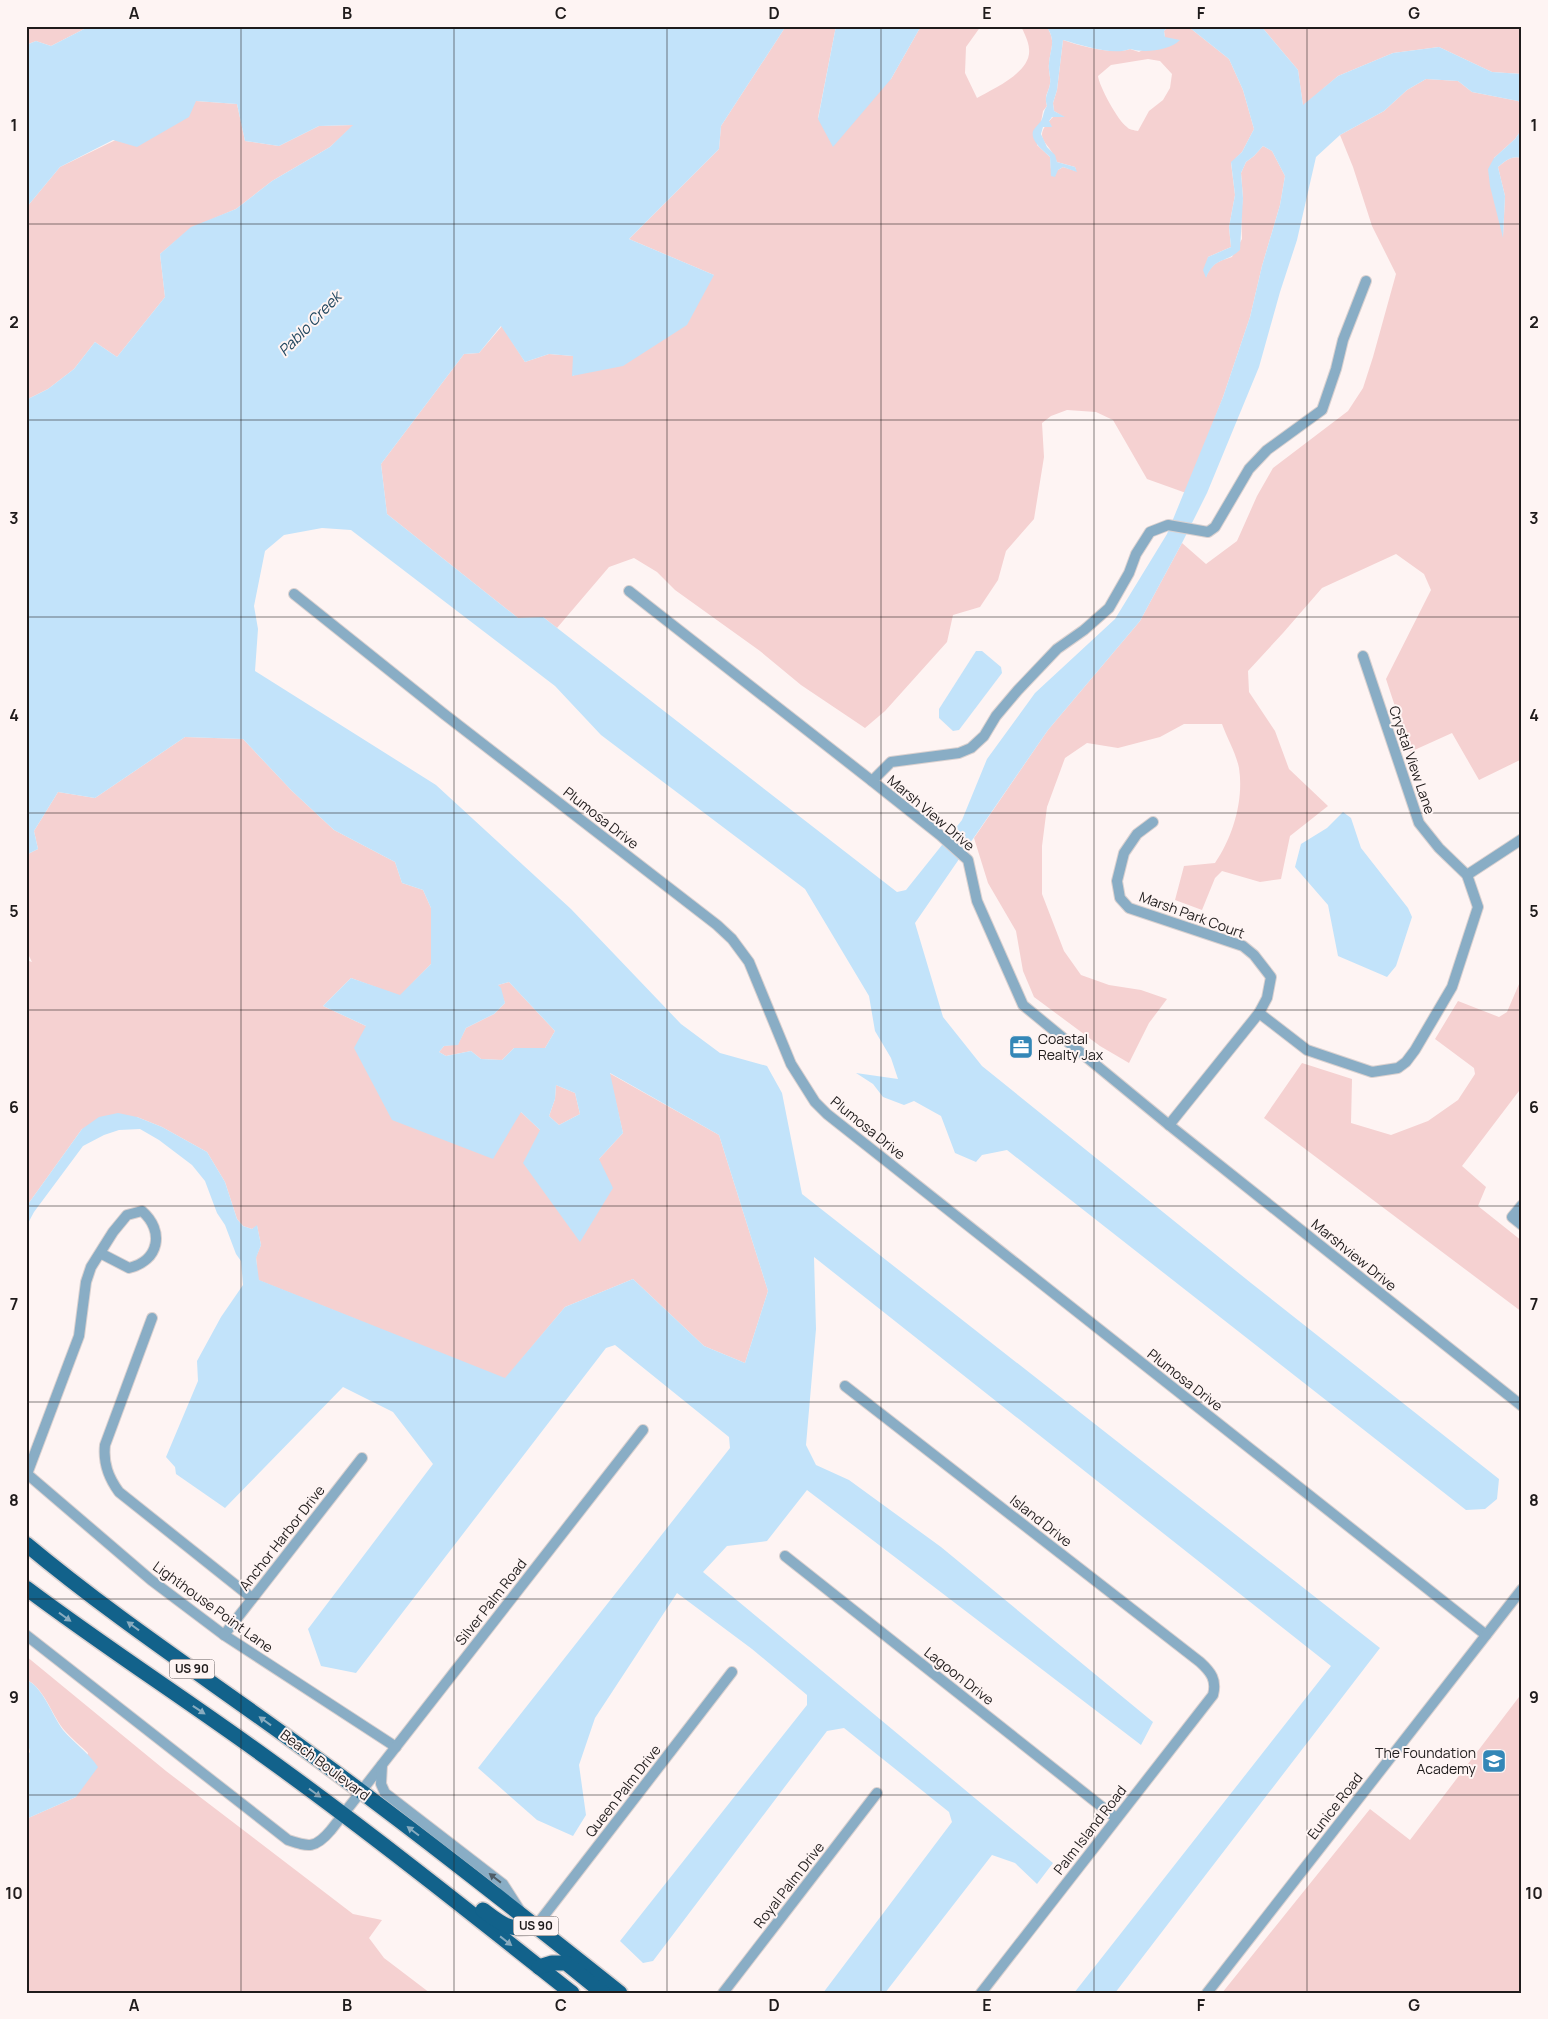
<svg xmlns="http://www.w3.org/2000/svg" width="1548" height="2019" font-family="Manrope,sans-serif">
  <rect width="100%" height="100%" fill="#fef4f3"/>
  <g fill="#f5d1d1" fill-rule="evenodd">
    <polygon points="26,26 90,26 51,46 36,41 26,45"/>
    <path d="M786 26H836L818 118 891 79 921 26H981L966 47 965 73 977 98C993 89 1032 72 1029 49 1029 42 1024 33 1021 26H1046C1057 41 1050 49 1049 64 1048 70 1051 77 1050 84 1048 94 1044 95 1047 106L1043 111 1037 145 1050 157 1051 170H1058L1063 167 1076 171 1075 167 1057 162C1049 140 1030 140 1053 117H1064L1054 111 1053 103 1057 90 1063 40C1080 46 1114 55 1130 49L1139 52 1165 37 1164 31 1169 26 1190 28 1229 59 1243 90 1254 129 1242 152 1231 163 1235 195 1229 227 1231 247 1208 257 1206 277C1212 263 1219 261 1232 257L1242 239 1241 214 1243 198 1241 173 1246 162 1254 156 1263 146 1272 151 1285 176 1280 205 1262 266 1250 317 1223 397 1186 493 1147 479 1113 420 1096 412 1067 410 1051 416 1042 423 1044 457 1034 519 1006 551 998 580 980 607 953 615 947 642 885 711 865 728 801 685 760 651 675 590 657 572 634 558 609 567 557 628 543 617 518 618 387 514 381 464 464 354 479 353 502 326 525 362 549 354 573 356V376L714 275 629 239 719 149 721 126ZM1148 59 1160 61 1172 74 1170 88 1163 100 1149 111 1138 131C1134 130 1129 130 1127 127 1118 121 1099 86 1098 76L1111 65Z"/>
    <polygon points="1261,26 1522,26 1522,74 1492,72 1439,47 1393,53 1338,76 1303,106 1298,70"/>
    <path d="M1426 79 1458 81 1472 92 1518 101 1522 104V129L1515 139 1494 158 1503 236 1505 196 1498 167C1505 161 1512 155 1522 158V759L1479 780 1452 733 1410 752 1386 679 1431 590 1424 574 1396 554 1322 588 1283 633 1248 671 1249 692 1275 731 1289 769 1328 806 1290 836 1281 879 1260 882 1222 871 1215 878 1202 910 1175 900 1184 866 1215 863C1233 837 1244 800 1239 768 1236 753 1227 738 1222 724H1184L1160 737 1118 748 1087 743 1065 758 1047 807 1042 846V894L1064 951 1081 975 1109 985 1141 990 1167 999 1149 1023 1129 1063 1100 1046 1034 997 1023 971 1016 931 988 883 974 838 1048 730 1140 621 1182 543 1206 564 1237 541 1257 496 1273 468 1348 411 1363 388 1373 357 1396 274 1372 226 1353 167 1340 135 1384 111 1407 90Z"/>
    <polygon points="196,101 237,104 245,141 279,146 319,126 354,125 330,147 272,181 236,209 191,228 160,254 165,297 117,357 95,342 74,369 48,389 26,400 26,208 60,167"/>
    <polygon points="185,737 243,739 292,791 334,830 395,862 402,883 423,890 431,908 431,964 400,996 351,978 323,1006 366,1026 521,1112 540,1130 599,1159 623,1133 609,1073 719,1135 768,1291 745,1363 704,1346 633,1279 565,1307 505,1379 258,1280 256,1257 261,1245 257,1226 252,1229 243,1226 237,1219 225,1182 207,1152 162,1127 137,1117 82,1129 26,1207 26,960 32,962 26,950 26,855 38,849 34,831 58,792 95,798"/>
    <polygon points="1522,977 1522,1087 1462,1166 1486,1187 1478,1206 1522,1241 1522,1312 1264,1118 1302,1063 1352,1079 1351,1123 1391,1135 1428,1121 1458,1100 1475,1074 1474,1068 1435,1039 1458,1001 1499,1017 1507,1012"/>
    <polygon points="509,982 555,1031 545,1048 514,1048 502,1060 481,1059 471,1051 446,1056 439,1052 444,1046 458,1044 466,1028 494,1014 505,1003 498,985"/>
    <polygon points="556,1085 575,1093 580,1114 559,1125 549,1116 555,1099"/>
    <path d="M26 1656 166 1771 353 1914 382 1920 369 1938 384 1958 430 1993H26V1819L76 1797 88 1753C81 1746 72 1739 65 1731 53 1718 43 1685 26 1680Z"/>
    <polygon points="1522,1693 1522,1993 1222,1993 1370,1809 1410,1840"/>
  </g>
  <g fill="#c2e3fa" fill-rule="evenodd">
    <path d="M90 26H261L264 29 284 26H786L721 126 719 149 629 239 714 275 687 325 623 366 572 376 573 356 549 354 525 362 501 326 479 353 464 354 381 464 387 514 518 618 543 617 897 892 906 890 962 820 987 759 1035 693 1115 619 1167 534 1223 397 1250 317 1262 266 1280 205 1285 176 1272 151 1263 146 1254 156 1246 162 1241 173 1243 198 1240 250C1225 264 1215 256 1206 278L1203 270 1208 257 1231 247 1229 227 1235 195 1231 162 1242 152 1254 129 1243 90 1229 59 1190 28 1180 26H1261L1298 70 1303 105 1338 76 1393 53 1439 47 1492 72 1522 74V104L1518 101 1472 92 1458 81 1426 79 1407 90 1384 111 1340 135 1316 157 1297 240 1280 292 1259 367 1207 493 1182 543 1140 621 1048 730 915 923 943 1017 982 1066 1251 1283 1499 1479 1497 1499 1485 1509 1466 1510 1007 1150 982 1155 976 1162 955 1153 941 1116 914 1101 904 1105 883 1097 873 1084 856 1073 898 1079 891 1058 875 1031 869 996 805 889 601 735 555 686 351 530 322 528 284 535 265 551 254 606 258 629 255 671 436 785 571 909 681 1024 720 1053 767 1066 782 1093 802 1194 1380 1648 1115 1993H1074L1331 1666 814 1257 816 1329 806 1445 816 1465 849 1480 941 1547 1153 1722 1141 1745 807 1490 767 1541 727 1546 703 1572 1053 1863 1037 1884 1015 1863 992 1855 885 1993H823L952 1822 949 1812 844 1728 827 1731 653 1961 643 1963 620 1941 807 1705V1695L752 1649 677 1593 595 1718 579 1765 586 1815 573 1836 537 1820 478 1768 730 1448 729 1437 615 1345 606 1348 356 1673 321 1666 308 1629 433 1464 393 1412 343 1387 225 1508 176 1474 175 1467 166 1457 198 1381 197 1361 221 1317 243 1285 241 1261 236 1254 225 1225 217 1213 205 1181 192 1165 159 1140 140 1129 119 1130 104 1135 83 1146 34 1212 26 1227V1207L82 1129 99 1117 118 1113 137 1117 162 1127 207 1152 225 1182 237 1219 243 1226 252 1229 257 1225 261 1245 256 1258 259 1280 505 1378 565 1307 633 1279 704 1346 745 1363 768 1291 719 1135 610 1073 623 1133 599 1159 613 1188 580 1242 523 1163 540 1130 521 1112 493 1159 392 1120 354 1048 366 1026 323 1006 351 978 400 995 431 964V908L423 890 402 883 395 862 334 830 292 791 243 739 185 737 95 798 58 792 34 831 38 849 26 855V400L48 389 74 369 95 342 117 357 165 297 160 254 191 227 236 209 272 181 330 147 353 125 319 126 279 146 245 141 237 104 196 101 189 117 137 147 113 140 60 167 26 208V45L36 41 51 46ZM509 982 555 1031 545 1048H514L502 1060 481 1059 471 1051 446 1056 439 1052 444 1046 458 1045 466 1028 494 1014 505 1003 501 988 498 985ZM556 1085 575 1093 580 1114 559 1125 549 1116 555 1099Z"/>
    <polygon points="836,26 921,26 891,79 833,147 818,119"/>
    <path d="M1046 26H1169L1164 31 1165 37 1180 40C1169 51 1144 53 1130 49 1113 56 1081 45 1063 40L1057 90 1053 103 1054 111 1065 117H1052L1049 121 1052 127H1043L1041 134 1047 147 1055 155 1057 162 1075 167 1077 172 1063 167 1058 170 1055 177 1051 176 1050 157C1044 151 1030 141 1033 131 1035 127 1039 124 1041 121 1044 116 1043 111 1047 106 1044 96 1048 94 1050 84 1051 77 1048 70 1049 64 1050 49 1057 41 1046 26Z"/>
    <path d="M1522 129V149L1520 151 1522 152V158C1512 155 1505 161 1498 167L1505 196 1503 238 1490 186 1488 169 1494 158 1515 139Z"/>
    <polygon points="976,651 982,651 1001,667 1002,673 959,730 953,731 939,718 939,709"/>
    <polygon points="1343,812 1351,818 1361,848 1408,908 1412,917 1396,966 1387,977 1338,956 1328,905 1295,867 1301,844 1327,828"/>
    <path d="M26 1680C42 1685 53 1717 63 1730 74 1743 87 1751 98 1767L76 1797 26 1819V1756L30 1752 26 1735Z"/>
  </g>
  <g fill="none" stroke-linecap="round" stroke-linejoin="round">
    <defs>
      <g id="minor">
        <polyline points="629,591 872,781 940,835 968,860 977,901 1023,1005 1169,1125 1522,1406"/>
        <polyline points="294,594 444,714 717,925 732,939 749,962 791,1064 815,1102 827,1114 1486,1635"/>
        <polyline points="872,781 891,762 959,753 971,748 984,736 996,716 1018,690 1057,649 1084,630 1109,608 1129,573 1136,554 1150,532 1168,525 1208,532 1215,527 1249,469 1267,450 1322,410 1336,369 1343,340 1366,281"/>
        <polyline points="1153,822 1137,834 1124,853 1117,881 1120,898 1129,908 1243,946 1254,955 1271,977 1267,998 1259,1013 1169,1125"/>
        <polyline points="1467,875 1522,839"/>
        <polyline points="1259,1013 1307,1050 1372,1072 1398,1068 1406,1062 1415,1050 1452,987 1478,907 1467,875 1439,848 1419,823 1363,656"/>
        <polyline points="1522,1205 1512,1217 1522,1225"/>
        <path d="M152 1318 105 1445C103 1463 108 1477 119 1492L252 1598"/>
        <path d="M845 1386 1200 1662C1211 1672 1217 1680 1213 1695L981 1993"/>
        <polyline points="26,1473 151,1580 224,1635 396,1747"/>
        <path d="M27 1474 79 1336 86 1282 91 1267 113 1232 127 1215 142 1211C165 1231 159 1261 129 1268L100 1253"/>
        <polyline points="785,1556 1116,1818"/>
        <path d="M26 1635 288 1840C309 1847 315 1849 331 1830L643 1430"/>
        <polyline points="224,1635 362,1458"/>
        <polyline points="382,1765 381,1784 385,1793 503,1884 519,1909"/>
        <polyline points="536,1926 732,1672"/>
        <polyline points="723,1993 877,1793"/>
        <polyline points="1207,1993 1522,1589"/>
      </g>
      <g id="trunk">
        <path d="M26 1544C117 1620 217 1685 312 1755 417 1832 518 1912 620 1993"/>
        <path d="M26 1588C110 1651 198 1707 282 1769 381 1841 476 1917 572 1993"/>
        <path d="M483 1910C504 1926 509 1931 536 1926"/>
        <polyline points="539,1967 552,1963 566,1963 603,1993"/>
      </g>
    </defs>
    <use href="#minor" stroke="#dad1d0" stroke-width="12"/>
    <use href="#trunk" stroke="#dad1d0" stroke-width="18"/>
    <use href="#minor" stroke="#89adc5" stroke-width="10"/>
    <use href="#trunk" stroke="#12628b" stroke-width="15"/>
  </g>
  <defs><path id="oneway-solid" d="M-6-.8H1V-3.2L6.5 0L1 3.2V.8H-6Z" transform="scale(1.25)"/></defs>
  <g fill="#88abbf">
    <use href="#oneway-solid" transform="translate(65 1617) rotate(36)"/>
    <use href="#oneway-solid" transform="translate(133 1626) rotate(-144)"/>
    <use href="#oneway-solid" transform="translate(199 1710) rotate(34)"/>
    <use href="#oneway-solid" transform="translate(265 1721) rotate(-144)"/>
    <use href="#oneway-solid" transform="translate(315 1793) rotate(36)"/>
    <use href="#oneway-solid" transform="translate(413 1831) rotate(-143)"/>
    <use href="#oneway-solid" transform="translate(506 1941) rotate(38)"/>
  </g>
  <use fill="#4f5d67" href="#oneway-solid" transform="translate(495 1878) rotate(-142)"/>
  <path fill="none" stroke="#1f1b1b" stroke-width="1" stroke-opacity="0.55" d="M241 26V1993M454 26V1993M667 26V1993M881 26V1993M1094 26V1993M1307 26V1993M26 224H1522M26 420H1522M26 617H1522M26 813H1522M26 1010H1522M26 1206H1522M26 1402H1522M26 1599H1522M26 1795H1522"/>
  <defs>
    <symbol id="office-square" viewBox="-11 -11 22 22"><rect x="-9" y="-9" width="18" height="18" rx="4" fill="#3487b7" stroke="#fef4f3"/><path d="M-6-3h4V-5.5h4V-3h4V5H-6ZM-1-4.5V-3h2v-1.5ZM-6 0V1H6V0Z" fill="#fff"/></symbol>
    <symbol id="school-square" viewBox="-11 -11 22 22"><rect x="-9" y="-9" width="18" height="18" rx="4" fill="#3487b7" stroke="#fef4f3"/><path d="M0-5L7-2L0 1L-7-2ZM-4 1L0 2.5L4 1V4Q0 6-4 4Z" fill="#fff"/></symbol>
  </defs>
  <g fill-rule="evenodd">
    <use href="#office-square" x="1007" y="1033" width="28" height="28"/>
    <use href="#school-square" x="1480" y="1747" width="28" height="28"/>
  </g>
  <g text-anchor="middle" stroke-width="4" stroke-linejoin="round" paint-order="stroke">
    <g fill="#fef4f3" stroke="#625c5c" stroke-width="1">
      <rect x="169.5" y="1659.5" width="45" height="19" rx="4"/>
      <rect x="513.5" y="1916.5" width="45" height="19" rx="4"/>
    </g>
    <g font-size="12" font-weight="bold" fill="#1f1b1b">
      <text x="192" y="1673">US 90</text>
      <text x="536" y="1930">US 90</text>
    </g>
    <g font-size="14" fill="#1f1b1b" stroke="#fef4f3">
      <text transform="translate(1412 760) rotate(71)" y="5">Crystal View Lane</text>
      <text transform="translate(931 813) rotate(40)" y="5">Marsh View Drive</text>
      <text transform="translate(601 818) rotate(38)" y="5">Plumosa Drive</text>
      <text transform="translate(1192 915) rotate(20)" y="5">Marsh Park Court</text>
      <text transform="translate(868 1128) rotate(39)" y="5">Plumosa Drive</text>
      <text transform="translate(1354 1255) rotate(39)" y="5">Marshview Drive</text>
      <text transform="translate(1185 1380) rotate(38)" y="5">Plumosa Drive</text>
      <text transform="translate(1041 1521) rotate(38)" y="5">Island Drive</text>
      <text transform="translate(282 1538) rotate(-52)" y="5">Anchor Harbor Drive</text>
      <text transform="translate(491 1602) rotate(-52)" y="5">Silver Palm Road</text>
      <text transform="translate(213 1607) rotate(36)" y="5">Lighthouse Point Lane</text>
      <text transform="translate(959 1676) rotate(38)" y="5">Lagoon Drive</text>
      <text transform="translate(325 1765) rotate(37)" y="5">Beach Boulevard</text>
      <text transform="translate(623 1791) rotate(-52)" y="5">Queen Palm Drive</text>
      <text transform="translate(1335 1806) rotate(-52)" y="5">Eunice Road</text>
      <text transform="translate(1090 1830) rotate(-52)" y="5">Palm Island Road</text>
      <text transform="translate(789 1885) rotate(-52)" y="5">Royal Palm Drive</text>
    </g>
    <g font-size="14" fill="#1f1b1b" stroke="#fef4f3" text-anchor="start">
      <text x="1038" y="1044">Coastal<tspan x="1038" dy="16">Realty Jax</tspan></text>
      <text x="1476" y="1758" text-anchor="end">The Foundation<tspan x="1476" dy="16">Academy</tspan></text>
    </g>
    <g font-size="15" font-style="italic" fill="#20465e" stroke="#fef4f3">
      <text transform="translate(310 324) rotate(-46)" y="5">Pablo Creek</text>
    </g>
  </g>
  <rect width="1548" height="2019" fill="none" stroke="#fef4f3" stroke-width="55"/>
  <rect x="28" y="28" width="1492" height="1964" fill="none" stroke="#1f1b1b" stroke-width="2"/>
  <g font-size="16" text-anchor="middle" font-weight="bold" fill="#1f1b1b">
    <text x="134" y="19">A</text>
    <text x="347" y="19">B</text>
    <text x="561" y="19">C</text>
    <text x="774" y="19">D</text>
    <text x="987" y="19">E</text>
    <text x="1201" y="19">F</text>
    <text x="1414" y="19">G</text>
    <text x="14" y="131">1</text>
    <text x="1534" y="131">1</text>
    <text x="14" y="328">2</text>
    <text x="1534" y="328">2</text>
    <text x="14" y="524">3</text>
    <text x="1534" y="524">3</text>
    <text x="14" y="721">4</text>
    <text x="1534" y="721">4</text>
    <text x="14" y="917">5</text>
    <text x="1534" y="917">5</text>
    <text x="14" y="1113">6</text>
    <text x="1534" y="1113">6</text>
    <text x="14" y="1310">7</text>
    <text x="1534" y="1310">7</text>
    <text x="14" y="1506">8</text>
    <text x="1534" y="1506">8</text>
    <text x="14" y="1703">9</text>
    <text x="1534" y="1703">9</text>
    <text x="14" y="1899">10</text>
    <text x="1534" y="1899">10</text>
    <text x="134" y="2011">A</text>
    <text x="347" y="2011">B</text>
    <text x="561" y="2011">C</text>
    <text x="774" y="2011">D</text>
    <text x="987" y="2011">E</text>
    <text x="1201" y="2011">F</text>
    <text x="1414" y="2011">G</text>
  </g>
</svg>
